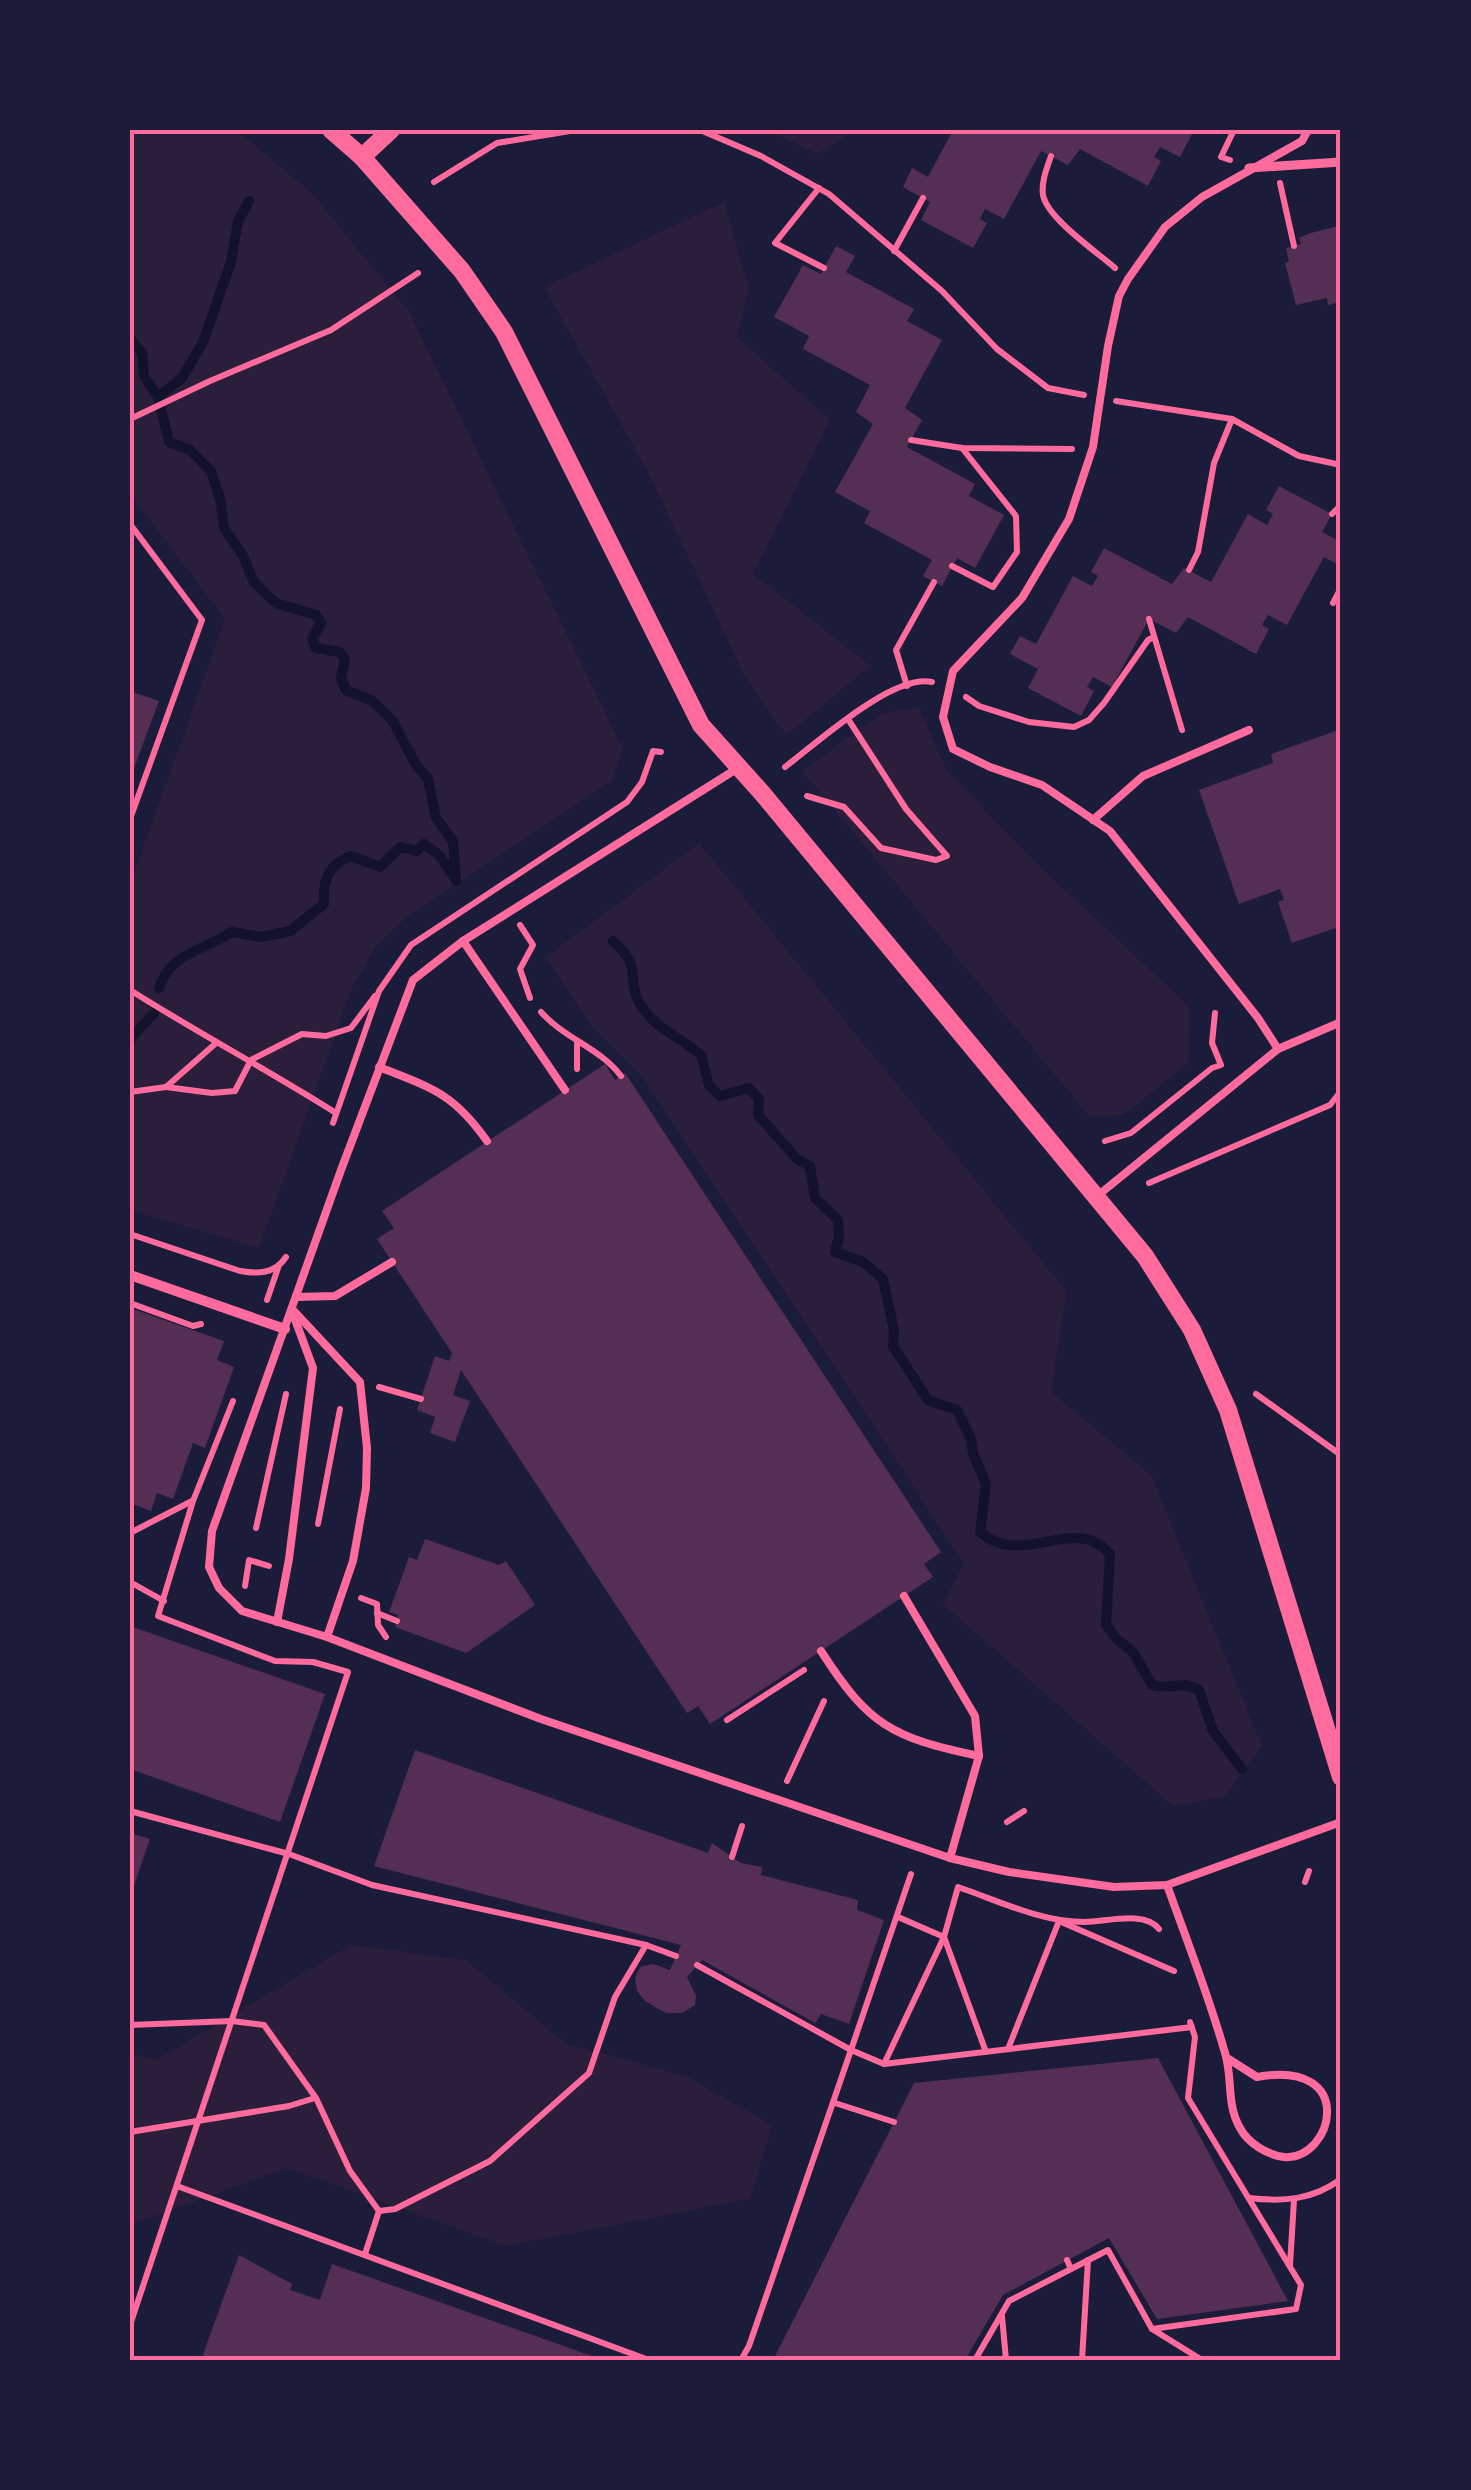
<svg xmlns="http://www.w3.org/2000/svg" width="1471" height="2490" font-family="'PT Sans',sans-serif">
  <rect width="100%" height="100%" fill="#1b1b3a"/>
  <g fill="#2a1e3b">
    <polygon points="130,130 236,130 312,193 409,312 623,749 611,782 409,915 376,946 352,988 259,1248 130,1210 130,884 225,619 130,494"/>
    <polygon points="768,130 855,130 817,154"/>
    <polygon points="724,202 749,289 737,337 830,420 753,574 871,666 786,735 745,677 649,474 544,287"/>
    <polygon points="919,708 947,771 1037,864 1190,1007 1189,1062 1124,1115 1089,1116 802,771 882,713"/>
    <polygon points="699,843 1067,1292 1051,1392 1151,1475 1262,1746 1224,1797 1173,1806 943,1604 964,1563 643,1077 591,1025 546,957"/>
    <polygon points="351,1945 466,1960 566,2044 686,2076 772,2125 750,2199 506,2246 287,2168 130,2225 130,2054 156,2060"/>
  </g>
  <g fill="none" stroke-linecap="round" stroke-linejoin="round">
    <g stroke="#12122b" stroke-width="10">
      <polyline points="130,339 142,353 144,376 158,397 169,442 190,450 211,471 220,498 224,528 243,556 254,582 276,603 316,615 321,623 312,639 316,648 340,652 345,659 341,678 346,690 371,700 392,720 416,765 428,779 436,818 453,841 456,881"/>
      <polyline points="158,397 182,378 203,342 231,262 238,221 249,201"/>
      <path d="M613 941C644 968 625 977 640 1004 655 1029 680 1037 701 1055L709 1085 720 1096 749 1088 759 1099 758 1115 797 1159 810 1166 815 1198 838 1220 839 1236 835 1252 863 1262 883 1279 894 1330 893 1346 928 1400 957 1410 971 1439 973 1454 986 1484 980 1532C1024 1570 1073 1512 1110 1554L1106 1625 1118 1640 1133 1652 1152 1685C1171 1691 1179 1679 1199 1690L1213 1731 1242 1769"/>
      <path d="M159 988C170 953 204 950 232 932L261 937 290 931 324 904C322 881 329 864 351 856L380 867 400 847 417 851 424 844 439 855 456 880"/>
      <polyline points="130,1039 154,1013"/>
    </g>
  </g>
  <g fill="#542f53">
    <polygon points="953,130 1194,130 1180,157 1160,147 1154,157 1161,161 1148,186 1080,149 1068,165 1041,151 1004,219 985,209 980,219 987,223 973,248 921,220 930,202 903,187 912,168 928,177"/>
    <polygon points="1341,225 1341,302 1328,305 1327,298 1296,305 1285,263 1289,262 1286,248 1301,244 1299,238 1311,233"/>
    <polygon points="836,246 855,256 846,272 914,309 907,321 942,340 905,408 922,420 907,447 975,484 969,496 1004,515 975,568 957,558 942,586 923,576 932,560 864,523 870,511 835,492 873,424 856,412 870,385 803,349 809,336 774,317 803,265 821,274"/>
    <polygon points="1279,486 1332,514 1322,532 1341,542 1341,566 1324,557 1287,625 1268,615 1262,625 1269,629 1256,654 1188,617 1176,633 1149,619 1112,687 1093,677 1087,687 1094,691 1081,716 1028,688 1038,669 1010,654 1020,636 1036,644 1073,576 1092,586 1098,576 1091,572 1104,548 1172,584 1184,568 1211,582 1248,514 1267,525 1273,514 1266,510"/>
    <polygon points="130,691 159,701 130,779"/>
    <polygon points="1341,729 1341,926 1292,943 1278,902 1284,900 1280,889 1239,904 1199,790 1273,763 1271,754"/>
    <polygon points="605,1064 615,1080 625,1073 941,1552 924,1564 933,1577 710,1724 698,1706 687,1713 461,1370 453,1395 470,1401 455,1442 430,1433 435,1417 417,1410 435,1356 449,1361 452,1353 377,1239 394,1228 382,1211"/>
    <polygon points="130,1308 224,1341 217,1360 234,1367 205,1448 193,1443 173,1499 157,1493 151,1511 130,1503"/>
    <polygon points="425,1539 499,1565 506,1561 535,1605 466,1653 395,1627 398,1615 389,1612 409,1557 417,1560"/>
    <polygon points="130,1626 325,1694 280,1822 130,1769"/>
    <polygon points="415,1750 708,1853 712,1843 741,1863 762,1867 761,1875 858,1900 857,1910 884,1920 849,2024 821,2014 815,2023 702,1960 687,1977 696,1996 695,2005 682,2013 666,2013 645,2001 637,1991 635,1978 640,1967 653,1964 670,1970 681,1945 374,1866"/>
    <polygon points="130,1833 150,1839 131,1894 130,1894"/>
    <polygon points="1158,2058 1288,2301 1157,2319 1109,2238 1003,2295 965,2360 773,2360 914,2083"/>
    <polygon points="239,2255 292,2284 290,2290 320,2300 332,2264 592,2356 590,2360 201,2360"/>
  </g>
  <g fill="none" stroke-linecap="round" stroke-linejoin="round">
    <g stroke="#ff6b9d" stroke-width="6">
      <polyline points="700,130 761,156 829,194 942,291 997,349 1048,388 1084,395"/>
      <path d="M1051 156C1047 168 1041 182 1043 195 1047 218 1097 252 1115 268"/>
      <polyline points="1230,160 1221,157 1234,130"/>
      <polyline points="434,182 497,143 576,130"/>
      <polyline points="1280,183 1294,246"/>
      <polyline points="819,188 775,243 824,268"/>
      <polyline points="894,251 923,198"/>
      <polyline points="1116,401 1232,419 1299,456 1341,465"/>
      <polyline points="130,419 210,381 331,330 418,273"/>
      <polyline points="911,440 962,448 1072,449"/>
      <polyline points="1332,514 1341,505"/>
      <polyline points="130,524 202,620 130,819"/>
      <polyline points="952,566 993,587 1017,552 1016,516 962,448"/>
      <polyline points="1189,570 1198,552 1214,463 1232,419"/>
      <polyline points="1333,603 1341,588"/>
      <polyline points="1149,619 1182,730"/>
      <polyline points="907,686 896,650 934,582"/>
      <polyline points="966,697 979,706 1029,722 1074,727 1089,720 1104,703 1148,640 1154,637"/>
      <path d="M785 767C817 743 892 674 932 682"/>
      <polyline points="807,796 844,807 881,848 936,860 947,856 906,809 848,719"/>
      <polyline points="520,925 533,945 520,969 530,998"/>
      <path d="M130 990C198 1033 268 1070 336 1113"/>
      <path d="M541 1012C565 1039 600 1048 621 1076"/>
      <polyline points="577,1043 577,1069"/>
      <polyline points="166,1087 212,1093 235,1091 251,1060 302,1034 326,1036 351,1028 375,996"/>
      <polyline points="130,1092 166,1087 215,1044"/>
      <polyline points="333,1123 379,991 411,945 627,802 642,782 653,751 661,752"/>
      <polyline points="1105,1141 1131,1133 1212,1068 1221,1065 1212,1043 1215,1013"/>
      <polyline points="1149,1183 1330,1105 1341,1091"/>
      <path d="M130 1234 240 1271C258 1274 275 1274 286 1257"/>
      <polyline points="267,1300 278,1268"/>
      <polyline points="130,1303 193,1326 201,1324"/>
      <polyline points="379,1387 421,1399"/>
      <polyline points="1256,1394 1341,1455"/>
      <polyline points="318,1524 340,1409"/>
      <polyline points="256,1528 286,1394"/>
      <polyline points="130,1533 192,1501"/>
      <polyline points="130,1582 164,1601"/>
      <polyline points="245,1586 249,1560 269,1566"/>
      <polyline points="361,1598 377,1604 378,1625 386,1637"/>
      <polyline points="377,1613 397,1621"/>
      <polyline points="727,1720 804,1670"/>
      <polyline points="787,1781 824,1701"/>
      <polyline points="130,1811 289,1854 372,1885 646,1945 676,1956"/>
      <polyline points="1007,1822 1024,1811"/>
      <polyline points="732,1857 742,1826"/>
      <polyline points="1305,1882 1309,1871"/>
      <polyline points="898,1917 944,1937 986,2052"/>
      <polyline points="697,1965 851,2050 911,1874"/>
      <polyline points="130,2025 232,2021 264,2025 316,2098 350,2171 379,2211 365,2254"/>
      <polyline points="1008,2049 1059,1921 1174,1971"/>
      <path d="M884 2064 944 1937 958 1887C999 1901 1041 1922 1085 1922 1106 1922 1145 1910 1159 1929"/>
      <polyline points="835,2103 894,2122"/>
      <polyline points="130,2132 289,2106 315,2098"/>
      <polyline points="177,2186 649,2360"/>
      <path d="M1249 2198C1283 2202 1313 2200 1341 2179"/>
      <polyline points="379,2211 395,2209 490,2161 589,2073 615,1997 646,1945"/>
      <polyline points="1290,2265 1294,2200"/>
      <polyline points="1071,2269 1108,2250 1152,2329 1296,2309 1301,2285 1188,2098 1195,2037 1190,2022"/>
      <polyline points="1002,2316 1006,2360"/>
      <polyline points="130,2325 348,1672 313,1662 275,1661 158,1616 193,1501 233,1401"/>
      <polyline points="1152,2329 1202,2360"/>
      <polyline points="741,2360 749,2346 851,2050 884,2064 1192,2027"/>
      <polyline points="975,2360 1009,2301 1071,2269 1067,2260"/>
      <polyline points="1082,2360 1088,2260"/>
    </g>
    <g stroke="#ff6b9d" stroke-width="8">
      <polyline points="738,768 463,941 413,980 341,1170 212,1531 209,1567 219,1588 242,1611 327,1637 541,1719 950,1858 1009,1872 1114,1887 1167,1885 1341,1822"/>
      <polyline points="1093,820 1143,776 1249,730"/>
      <polyline points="463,941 565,1090"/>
      <polyline points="1278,1049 1258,1018 1110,831 1042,785 990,767 953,749 943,717 953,671 1022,598 1069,519 1093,447 1108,346 1119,296 1128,279 1165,227 1202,197 1302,141 1308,130"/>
      <path d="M379 1067C432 1088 453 1093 487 1141"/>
      <polyline points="1096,1197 1278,1049 1341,1022"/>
      <polyline points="296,1297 335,1296 392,1262"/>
      <polyline points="292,1309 360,1382 367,1448 366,1488 353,1561 327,1637"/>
      <polyline points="904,1596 975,1716 979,1756 950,1858"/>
      <polyline points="277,1622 289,1559 313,1368 293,1314"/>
      <path d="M821 1651C869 1726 893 1738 979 1756"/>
      <path d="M1167 1885C1187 1941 1209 1996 1225 2053 1233 2078 1226 2104 1240 2128 1248 2143 1267 2155 1284 2157 1333 2161 1359 2059 1257 2077L1227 2058"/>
    </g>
    <polyline stroke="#ff6b9d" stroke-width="9" points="1249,168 1341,162"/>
    <polyline stroke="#ff6b9d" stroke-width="10" points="130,1275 285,1329"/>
    <g stroke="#ff6b9d" stroke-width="18">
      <polyline points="331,130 362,157 462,271 504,332 701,725 762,793 1145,1256 1192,1330 1228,1410 1341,1777"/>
      <polyline points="362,157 391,130"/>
    </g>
  </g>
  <rect width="1471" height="2490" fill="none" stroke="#1b1b3a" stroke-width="265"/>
  <rect x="132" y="132" width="1206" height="2226" fill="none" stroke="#ff6b9d" stroke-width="4"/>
</svg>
